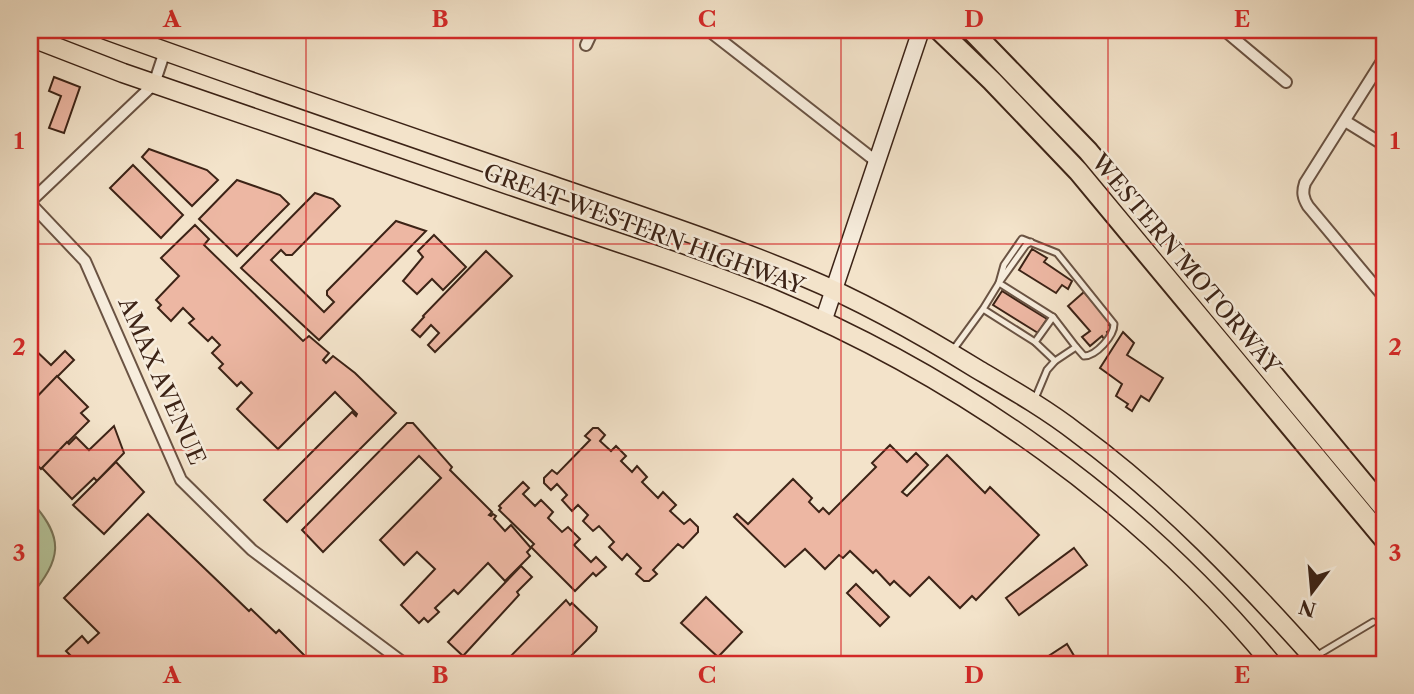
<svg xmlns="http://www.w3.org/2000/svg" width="1414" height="694" font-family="'Libre Caslon Text',serif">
  <rect width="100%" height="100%" fill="#f3e3ca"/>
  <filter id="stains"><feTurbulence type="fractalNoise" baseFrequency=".00286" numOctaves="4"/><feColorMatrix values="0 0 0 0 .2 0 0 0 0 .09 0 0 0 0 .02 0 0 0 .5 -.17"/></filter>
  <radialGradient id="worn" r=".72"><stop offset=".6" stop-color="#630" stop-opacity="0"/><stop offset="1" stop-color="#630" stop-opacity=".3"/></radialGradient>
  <path fill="#b6c59b" stroke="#797458" stroke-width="2" d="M30 500C66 539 61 559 30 597Z"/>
  <g fill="#edb7a3" stroke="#3c2316" stroke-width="2">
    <polygon points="54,77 80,87 64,133 49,128 61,96 49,91"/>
    <polygon points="149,149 207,170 218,180 192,206 142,157"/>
    <polygon points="133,165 183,215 161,238 110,188"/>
    <polygon points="237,180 280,195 289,204 237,256 199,219"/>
    <polygon points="315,193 333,199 340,206 292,255 286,255 281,250 271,260 324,312 334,302 327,295 327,291 396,221 426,231 319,340 241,268"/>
    <polygon points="195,225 209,239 204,245 303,341 309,336 329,353 323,360 326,363 333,356 355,373 396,413 287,522 264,500 352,412 356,416 357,414 335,392 278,449 237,409 252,393 241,382 237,386 219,368 223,364 212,353 220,345 212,337 208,341 189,323 194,319 183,308 171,321 158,308 161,305 156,300 179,276 161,258"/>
    <polygon points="434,235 466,267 443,290 432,279 417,294 403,281 423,257 418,251"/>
    <polygon points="1032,249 1047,258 1044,262 1072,281 1068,289 1062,285 1056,293 1019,270"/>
    <polygon points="486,251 512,276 435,352 428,345 439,333 431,325 420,337 412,330 424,317 423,316"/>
    <polygon points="1002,291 1047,319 1038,333 993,305"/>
    <polygon points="1084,292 1111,323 1109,325 1112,328 1107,332 1109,335 1104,339 1102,336 1090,346 1082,337 1090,331 1068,306"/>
    <polygon points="1123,332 1134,343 1127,355 1163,378 1149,401 1141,396 1132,411 1126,407 1128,404 1116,396 1122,384 1100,368"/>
    <polygon points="30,345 51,365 65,351 74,360 30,404"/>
    <polygon points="57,376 88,407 81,413 89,421 41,469 30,458 30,404"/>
    <polygon points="407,423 413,423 452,467 450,470 492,512 489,515 491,516 493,514 496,516 494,519 505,531 511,525 531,548 527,552 530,556 505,581 488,563 458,594 454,590 435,608 439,612 428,622 424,618 419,623 401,605 435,569 417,552 404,565 380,540 441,478 419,456 323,552 302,530"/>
    <polygon points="114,426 124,453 97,481 94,478 72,499 42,468 67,442 69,444 76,437 89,450"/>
    <polygon points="593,428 598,428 605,435 600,441 611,451 616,446 626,456 621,461 632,472 637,466 647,477 642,482 658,498 663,492 676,505 670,511 684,524 690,519 698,527 698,532 683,548 678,544 653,570 657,574 649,581 644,581 636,574 641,568 627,554 622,560 609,547 614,542 599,526 593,531 583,521 588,515 578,505 572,511 562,500 567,495 557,484 551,490 544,483 544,478 552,470 557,474 590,440 585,436"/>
    <polygon points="890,445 907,462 916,453 928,465 902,492 907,496 947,455 985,493 990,487 1039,535 976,600 972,596 960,608 929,577 910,596 894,581 890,585 876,570 873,573 850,551 843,558 839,555 825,569 805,549 785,567 734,517 737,514 748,524 793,479 812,498 809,502 819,512 823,508 829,514 876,467 872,463"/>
    <polygon points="116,462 144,492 104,534 73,505"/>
    <polygon points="523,482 529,488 523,494 535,506 541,500 553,512 548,518 562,532 568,527 580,539 574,545 591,562 596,557 606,567 596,576 593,573 575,591 531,547 534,544 499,510 501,508 499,506"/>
    <polygon points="148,514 249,611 251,609 276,633 279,630 304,655 295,664 151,664 147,660 143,664 68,664 74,659 66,651 82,636 88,643 99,633 64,598"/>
    <polygon points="1074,548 1087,565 1019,615 1006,598"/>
    <polygon points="521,566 532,577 517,592 519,595 463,656 448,642"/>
    <polygon points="856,584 889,617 880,626 847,593"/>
    <polygon points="706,597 742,632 718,657 681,623"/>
    <polygon points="566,600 570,605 572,603 597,627 596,631 563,664 503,664"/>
    <polygon points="1067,644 1079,664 1085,660 1088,664 1048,664 1044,659"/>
  </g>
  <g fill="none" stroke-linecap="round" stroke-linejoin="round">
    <defs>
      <g id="service">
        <polyline points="1001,280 1026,245 1031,242"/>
        <path d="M999 283 1004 265 1022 239 1057 253 1114 324C1114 336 1096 356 1084 356L1076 347"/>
        <polyline points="1035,342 1055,361 1076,347 1053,317"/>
        <polyline points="953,350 983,309 999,283 1053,317 1035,342 983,309"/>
        <polyline points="1034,401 1047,370 1055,361"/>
        <polyline points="1316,656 1373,622"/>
      </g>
      <g id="minor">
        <polyline points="708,30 877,162"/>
        <polyline points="1224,30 1286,82"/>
        <polyline points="586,45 593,30"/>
        <path d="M1384 58 1305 183C1302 192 1303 198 1308 206L1384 297"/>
        <polyline points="1345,121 1384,145"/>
        <polyline points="30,202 154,84 165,51"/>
        <polyline points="30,203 85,261 181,480 252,550 405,664"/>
      </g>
      <polyline id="secondary" points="823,322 921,30"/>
      <g id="trunk">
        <path d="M106 30C252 83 400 133 548 184 634 214 721 242 804 277 864 302 922 335 977 369 1011 389 1046 409 1077 433 1167 499 1245 581 1319 664"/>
        <path d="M30 37 123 73C252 117 381 162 510 206 597 236 686 263 771 298 962 378 1140 504 1272 664"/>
      </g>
      <g id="motorway">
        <polyline points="939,30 992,81 1078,171 1384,539"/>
        <polyline points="971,30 1088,151 1384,508"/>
      </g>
    </defs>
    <use href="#service" stroke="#6a5343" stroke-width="9"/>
    <use href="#minor" stroke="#6a5343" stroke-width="14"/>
    <use href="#secondary" stroke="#3c2316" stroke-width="19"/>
    <use href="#trunk" stroke="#3c2316" stroke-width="21"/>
    <use href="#motorway" stroke="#3c2316" stroke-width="23"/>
    <use href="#service" stroke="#f7eddd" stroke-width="5"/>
    <use href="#minor" stroke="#f7eddd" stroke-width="10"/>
    <use href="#secondary" stroke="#f7eddd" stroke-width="16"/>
    <use href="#trunk" stroke="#f3e3ca" stroke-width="18"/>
    <use href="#motorway" stroke="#f3e3ca" stroke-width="19"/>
  </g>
  <path fill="none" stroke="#d62828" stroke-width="2" stroke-opacity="0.55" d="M306 30V664M573 30V664M841 30V664M1108 30V664M30 244H1384M30 450H1384"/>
  <g text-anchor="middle" stroke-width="5" stroke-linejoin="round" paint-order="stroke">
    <g font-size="23" fill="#3c2316" stroke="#f7eddd">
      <text transform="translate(644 229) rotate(20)" y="8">GREAT WESTERN HIGHWAY</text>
      <text transform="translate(1186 264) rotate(50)" y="8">WESTERN MOTORWAY</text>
      <text transform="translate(162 381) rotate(66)" y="8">AMAX AVENUE</text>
    </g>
  </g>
  <rect width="1414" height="694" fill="none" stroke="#f3e3ca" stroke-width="77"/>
  <g transform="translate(1312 592) rotate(196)" stroke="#f7eddd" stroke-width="5" paint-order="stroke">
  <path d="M0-5L12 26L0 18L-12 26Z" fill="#3c2316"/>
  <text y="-10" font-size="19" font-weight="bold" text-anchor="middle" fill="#3c2316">N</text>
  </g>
  <rect x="38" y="38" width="1338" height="618" fill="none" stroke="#d62828" stroke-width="2.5"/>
  <g font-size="23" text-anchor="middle" font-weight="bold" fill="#d62828">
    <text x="172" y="27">A</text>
    <text x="440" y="27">B</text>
    <text x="707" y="27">C</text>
    <text x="974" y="27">D</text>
    <text x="1242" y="27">E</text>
    <text x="19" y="149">1</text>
    <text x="1395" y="149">1</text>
    <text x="19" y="355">2</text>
    <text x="1395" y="355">2</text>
    <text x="19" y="561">3</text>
    <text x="1395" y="561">3</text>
    <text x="172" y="683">A</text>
    <text x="440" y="683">B</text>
    <text x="707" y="683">C</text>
    <text x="974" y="683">D</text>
    <text x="1242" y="683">E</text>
  </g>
  <rect width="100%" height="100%" filter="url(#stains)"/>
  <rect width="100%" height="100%" fill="url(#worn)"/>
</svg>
